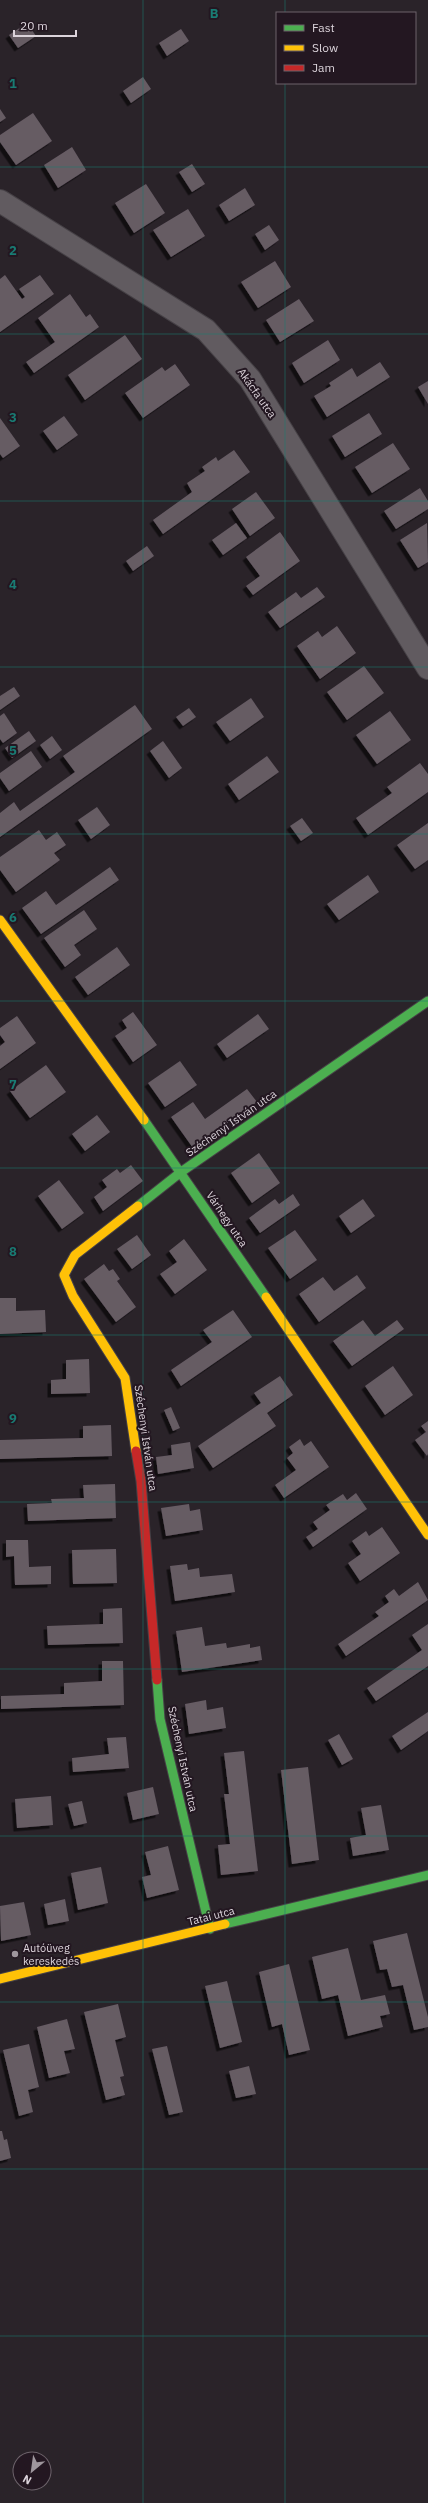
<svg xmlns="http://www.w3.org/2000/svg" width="428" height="2503" font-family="'IBM Plex Sans',sans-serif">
  <defs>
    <filter id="shadow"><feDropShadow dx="-3.5" dy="3.5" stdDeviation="0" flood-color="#0009"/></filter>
  </defs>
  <rect width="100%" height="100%" fill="#2a2329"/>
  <g fill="#665b64" filter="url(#shadow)">
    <polygon points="27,23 36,36 18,48 9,35"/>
    <polygon points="181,29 189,41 167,56 159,43"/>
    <polygon points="143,77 151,89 131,103 123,91"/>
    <polygon points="0,109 6,118 0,122"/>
    <polygon points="33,113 52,141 16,165 0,142 0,135"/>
    <polygon points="72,147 86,170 58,188 44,165"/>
    <polygon points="192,164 205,184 192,192 179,172"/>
    <polygon points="146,184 165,213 134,233 115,203"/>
    <polygon points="245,188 255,205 229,221 219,205"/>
    <polygon points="188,209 205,236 171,257 153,230"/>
    <polygon points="269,225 279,240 265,250 255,234"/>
    <polygon points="275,261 291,287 258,308 241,282"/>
    <polygon points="5,275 22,299 25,297 19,289 40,275 54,294 0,332 0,279"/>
    <polygon points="70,294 86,317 90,314 99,327 34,373 26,362 55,342 38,318"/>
    <polygon points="299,299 314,321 280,342 266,320"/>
    <polygon points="125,335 142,359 85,400 68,375"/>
    <polygon points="328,340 340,360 304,383 292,363"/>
    <polygon points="380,362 390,377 327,417 314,396 331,386 329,383 352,368 357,377"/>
    <polygon points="175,364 190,385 143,418 125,393 162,367 165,371"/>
    <polygon points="428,381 428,404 418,387"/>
    <polygon points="369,413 382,434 345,457 332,436"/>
    <polygon points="64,416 78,435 57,450 43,431"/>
    <polygon points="0,418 20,446 3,458 0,454"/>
    <polygon points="393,443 410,469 372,493 355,467"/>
    <polygon points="234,450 250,472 163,534 153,520 192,492 187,483 205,471 202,467 216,457 218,461"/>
    <polygon points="420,488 428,501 428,509 396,529 384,511"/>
    <polygon points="256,492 275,518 250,536 232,509"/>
    <polygon points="236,523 247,538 223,555 212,540"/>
    <polygon points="427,523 428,562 418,568 400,540"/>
    <polygon points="280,532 300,561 253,595 246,586 260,576 246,557"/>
    <polygon points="147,546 154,556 133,571 126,561"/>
    <polygon points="317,587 325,597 280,628 268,612 296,592 301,598"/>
    <polygon points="337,626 356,653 320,679 297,646 318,631 322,637"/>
    <polygon points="364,666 384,693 347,720 327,692"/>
    <polygon points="14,687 20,696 0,710 0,696"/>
    <polygon points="251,698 264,717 230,741 216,722"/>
    <polygon points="135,705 152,729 0,837 0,813 14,802 20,811 75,772 63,756"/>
    <polygon points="189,708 196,717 183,726 176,717"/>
    <polygon points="390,711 411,740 377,764 356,735"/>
    <polygon points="4,713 17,733 3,743 0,739 0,716"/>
    <polygon points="29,731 36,741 12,758 5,748"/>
    <polygon points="52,736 62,750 50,759 40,745"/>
    <polygon points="163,741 182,768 169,778 150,751"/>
    <polygon points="31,751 42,767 9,791 0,778 0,773"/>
    <polygon points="267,756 279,772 239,800 228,784"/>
    <polygon points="420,763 428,774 428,792 368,835 356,818 392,793 387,787"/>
    <polygon points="97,807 110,825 91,839 78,820"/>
    <polygon points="302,818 313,833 301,841 290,826"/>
    <polygon points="428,823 428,860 415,869 397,845"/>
    <polygon points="39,830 46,840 57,832 66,845 54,853 60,860 16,892 0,870 0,857"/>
    <polygon points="110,867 119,880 41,934 22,908 46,891 56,905"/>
    <polygon points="368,875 379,892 339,920 327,904"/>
    <polygon points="84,910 97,929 74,945 81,955 65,967 44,938"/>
    <polygon points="117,947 130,965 88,995 75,977"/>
    <polygon points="133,1012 157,1045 133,1062 115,1036 127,1028 122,1020"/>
    <polygon points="258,1014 269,1029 227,1058 217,1044"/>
    <polygon points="17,1016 36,1043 0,1069 0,1046 5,1042 0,1035 0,1028"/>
    <polygon points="180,1061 197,1085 165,1107 148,1083"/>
    <polygon points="46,1065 66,1092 30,1118 10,1091"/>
    <polygon points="247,1089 257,1102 193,1148 171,1117 193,1102 205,1119"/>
    <polygon points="97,1115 110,1132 85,1151 72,1134"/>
    <polygon points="259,1153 280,1183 252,1203 231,1173"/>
    <polygon points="131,1165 143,1181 103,1211 94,1197 107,1187 102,1180 117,1169 120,1173"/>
    <polygon points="59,1180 84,1213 62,1229 38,1196"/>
    <polygon points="293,1194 300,1205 260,1233 249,1218 275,1199 279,1204"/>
    <polygon points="363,1199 375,1216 351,1233 339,1216"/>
    <polygon points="295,1230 317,1260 290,1279 268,1248"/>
    <polygon points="137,1235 151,1255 132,1269 117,1249"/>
    <polygon points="184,1239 207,1270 175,1294 160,1274 177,1262 169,1251"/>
    <polygon points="104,1264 109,1271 113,1269 120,1279 117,1281 136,1307 116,1322 84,1279"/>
    <polygon points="357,1275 366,1288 319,1322 299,1294 323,1277 334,1291"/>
    <polygon points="0,1298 16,1298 16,1311 45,1310 46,1332 0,1334"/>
    <polygon points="233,1310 252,1337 181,1386 171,1370 212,1342 203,1330"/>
    <polygon points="363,1320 375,1336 397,1320 404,1329 352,1366 333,1341"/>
    <polygon points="89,1359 90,1393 51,1394 51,1380 66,1379 66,1360"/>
    <polygon points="393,1366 413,1395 385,1415 365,1386"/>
    <polygon points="280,1376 293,1395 267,1413 276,1426 213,1468 198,1446 261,1403 254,1393"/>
    <polygon points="171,1407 180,1428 173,1431 164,1410"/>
    <polygon points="428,1421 428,1454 427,1456 415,1440 426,1432 421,1426"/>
    <polygon points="111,1425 112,1456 0,1459 0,1440 83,1438 83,1426"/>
    <polygon points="300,1439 304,1446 311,1441 329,1467 284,1498 275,1485 296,1470 287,1458 293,1453 289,1447"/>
    <polygon points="190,1442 194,1468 158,1474 156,1457 172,1455 171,1445"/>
    <polygon points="115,1484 116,1518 28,1521 27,1504 52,1503 51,1499 84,1498 83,1485"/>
    <polygon points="356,1493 367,1509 313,1547 306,1537 318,1529 313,1522 330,1510 326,1505 343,1494 347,1500"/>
    <polygon points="189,1504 190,1511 200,1509 203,1530 166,1536 161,1508"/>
    <polygon points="382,1527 400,1553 360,1581 348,1563 361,1554 352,1541 366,1531 369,1536"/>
    <polygon points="6,1540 28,1540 29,1567 51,1566 51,1584 15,1585 14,1556 6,1557"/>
    <polygon points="116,1549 117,1583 73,1584 72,1550"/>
    <polygon points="187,1564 188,1570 199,1568 200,1577 232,1574 235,1592 175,1601 170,1566"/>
    <polygon points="418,1582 428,1600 346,1656 338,1644 379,1616 375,1612 389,1602 385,1596 394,1589 399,1596"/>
    <polygon points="122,1608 123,1643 48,1645 47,1626 103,1624 103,1609"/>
    <polygon points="428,1624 428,1666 376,1701 367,1688 422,1650 412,1635"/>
    <polygon points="202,1627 205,1646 226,1643 227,1648 250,1644 250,1648 260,1646 262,1660 182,1672 176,1631"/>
    <polygon points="102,1661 123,1661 124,1705 1,1709 1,1696 64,1694 64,1683 102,1681"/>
    <polygon points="206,1700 207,1710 223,1707 226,1728 189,1734 185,1704"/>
    <polygon points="428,1712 428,1731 401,1750 392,1736"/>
    <polygon points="339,1734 353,1759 342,1765 328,1740"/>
    <polygon points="126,1737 129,1768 73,1772 72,1758 109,1754 107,1738"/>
    <polygon points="244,1751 258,1871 221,1875 218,1845 230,1844 224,1794 229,1794 224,1753"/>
    <polygon points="308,1767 319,1860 292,1864 281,1770"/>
    <polygon points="153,1787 159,1814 133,1820 127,1793"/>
    <polygon points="51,1796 53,1825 17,1828 15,1799"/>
    <polygon points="82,1801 87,1823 74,1826 68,1804"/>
    <polygon points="381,1805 389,1850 353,1856 350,1838 366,1835 361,1808"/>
    <polygon points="168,1846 179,1890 147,1898 142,1877 151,1875 145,1852"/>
    <polygon points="101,1867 108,1903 78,1910 71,1873"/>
    <polygon points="65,1899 69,1921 48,1925 44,1904"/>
    <polygon points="24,1902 31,1935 1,1941 0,1906"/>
    <polygon points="407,1933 428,2017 428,2027 414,2030 403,1985 392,1987 387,1969 380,1970 373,1941"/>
    <polygon points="348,1948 361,2000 385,1995 390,2014 380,2016 383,2027 348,2036 338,1995 322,1999 312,1957"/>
    <polygon points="289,1964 310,2050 289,2055 282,2024 272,2027 259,1972"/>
    <polygon points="227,1981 242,2042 220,2048 205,1986"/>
    <polygon points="118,2004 126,2037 115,2040 124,2076 120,2077 125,2095 106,2100 84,2012"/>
    <polygon points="67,2019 75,2049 64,2051 70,2073 49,2078 37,2027"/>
    <polygon points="29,2044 39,2087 28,2090 33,2112 19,2116 3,2050"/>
    <polygon points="167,2046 183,2112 169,2115 152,2049"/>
    <polygon points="249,2066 256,2094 236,2098 229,2071"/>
    <polygon points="0,2131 2,2131 4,2140 7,2139 11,2158 0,2161"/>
  </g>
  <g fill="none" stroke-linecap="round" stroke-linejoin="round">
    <defs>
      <polyline id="street" points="0,201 206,330 250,379 428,668"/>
      <g id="fast">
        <polyline points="144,1120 266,1297"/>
        <polyline points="138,1206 181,1172 428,1001"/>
        <polyline points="157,1680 160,1719 210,1929"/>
        <polyline points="225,1924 428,1875"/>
      </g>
      <g id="slow">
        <polyline points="0,920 144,1120"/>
        <polyline points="266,1297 428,1535"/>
        <polyline points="136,1451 125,1378 73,1296 64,1275 75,1255 138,1206"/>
        <polyline points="0,1979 225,1924"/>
      </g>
      <polyline id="jam" points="136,1451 141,1481 157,1680"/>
    </defs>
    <use href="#street" stroke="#464146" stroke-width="24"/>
    <use href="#fast" stroke="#464146" stroke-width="11"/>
    <use href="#slow" stroke="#464146" stroke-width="11"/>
    <use href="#jam" stroke="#464146" stroke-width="11"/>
    <use href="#street" stroke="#615b60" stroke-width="22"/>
    <use href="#fast" stroke="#4caf50" stroke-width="9"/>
    <use href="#slow" stroke="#ffc107" stroke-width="9"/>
    <use href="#jam" stroke="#c62828" stroke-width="9"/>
  </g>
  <path fill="none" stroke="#197b73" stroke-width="1" stroke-opacity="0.55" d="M143 0V2503M285 0V13M285 83V2503M0 167H428M0 334H428M0 501H428M0 667H428M0 834H428M0 1001H428M0 1168H428M0 1335H428M0 1502H428M0 1669H428M0 1836H428M0 2002H428M0 2169H428M0 2336H428"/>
  <circle fill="#9e969d" stroke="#231721" stroke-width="1.5" cx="15" cy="1954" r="4"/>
  <g text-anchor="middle" stroke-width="4" stroke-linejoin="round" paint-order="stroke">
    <g font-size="11" fill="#dcd4db" stroke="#231721">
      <text transform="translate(257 393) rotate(55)" y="4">Akácfa utca</text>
      <text transform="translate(231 1123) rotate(-35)" y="4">Széchenyi István utca</text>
      <text transform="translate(227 1219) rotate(56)" y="4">Várhegy utca</text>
      <text transform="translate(146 1438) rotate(82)" y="4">Széchenyi István utca</text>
      <text transform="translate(183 1759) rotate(78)" y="4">Széchenyi István utca</text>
      <text transform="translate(211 1916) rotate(-14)" y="4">Tatai utca</text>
    </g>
    <g font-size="11" fill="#dcd4db" stroke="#231721" text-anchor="start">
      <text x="23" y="1952">Autóüveg<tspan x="23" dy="13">kereskedés</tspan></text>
    </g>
  </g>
  <g font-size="13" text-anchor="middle" font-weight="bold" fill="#197b73" stroke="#231721" stroke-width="4" stroke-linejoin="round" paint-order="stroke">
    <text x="214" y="18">B</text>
    <text x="13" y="88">1</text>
    <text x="13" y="255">2</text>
    <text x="13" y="422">3</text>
    <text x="13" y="589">4</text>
    <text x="13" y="755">5</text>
    <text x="13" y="922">6</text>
    <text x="13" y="1089">7</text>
    <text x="13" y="1256">8</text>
    <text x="13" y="1423">9</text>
  </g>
  <rect x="276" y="12" width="140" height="72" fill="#231721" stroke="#6d636b"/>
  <rect x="284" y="25" width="20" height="6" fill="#4caf50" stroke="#6d636b"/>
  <text x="312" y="32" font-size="12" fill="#dcd4db">Fast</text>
  <rect x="284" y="45" width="20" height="6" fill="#ffc107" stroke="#6d636b"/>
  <text x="312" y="52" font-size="12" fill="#dcd4db">Slow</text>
  <rect x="284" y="65" width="20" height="6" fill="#c62828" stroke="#6d636b"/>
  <text x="312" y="72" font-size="12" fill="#dcd4db">Jam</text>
  <g transform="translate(32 2471) rotate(209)"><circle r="19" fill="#231721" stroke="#6d636b"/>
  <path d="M0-3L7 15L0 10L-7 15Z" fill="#9e969d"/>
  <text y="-6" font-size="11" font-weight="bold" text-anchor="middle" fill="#dcd4db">N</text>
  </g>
  <path d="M14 30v6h62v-6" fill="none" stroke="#dcd4db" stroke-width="2"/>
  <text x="20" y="30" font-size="12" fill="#dcd4db" stroke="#231721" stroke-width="3" paint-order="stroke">20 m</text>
</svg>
